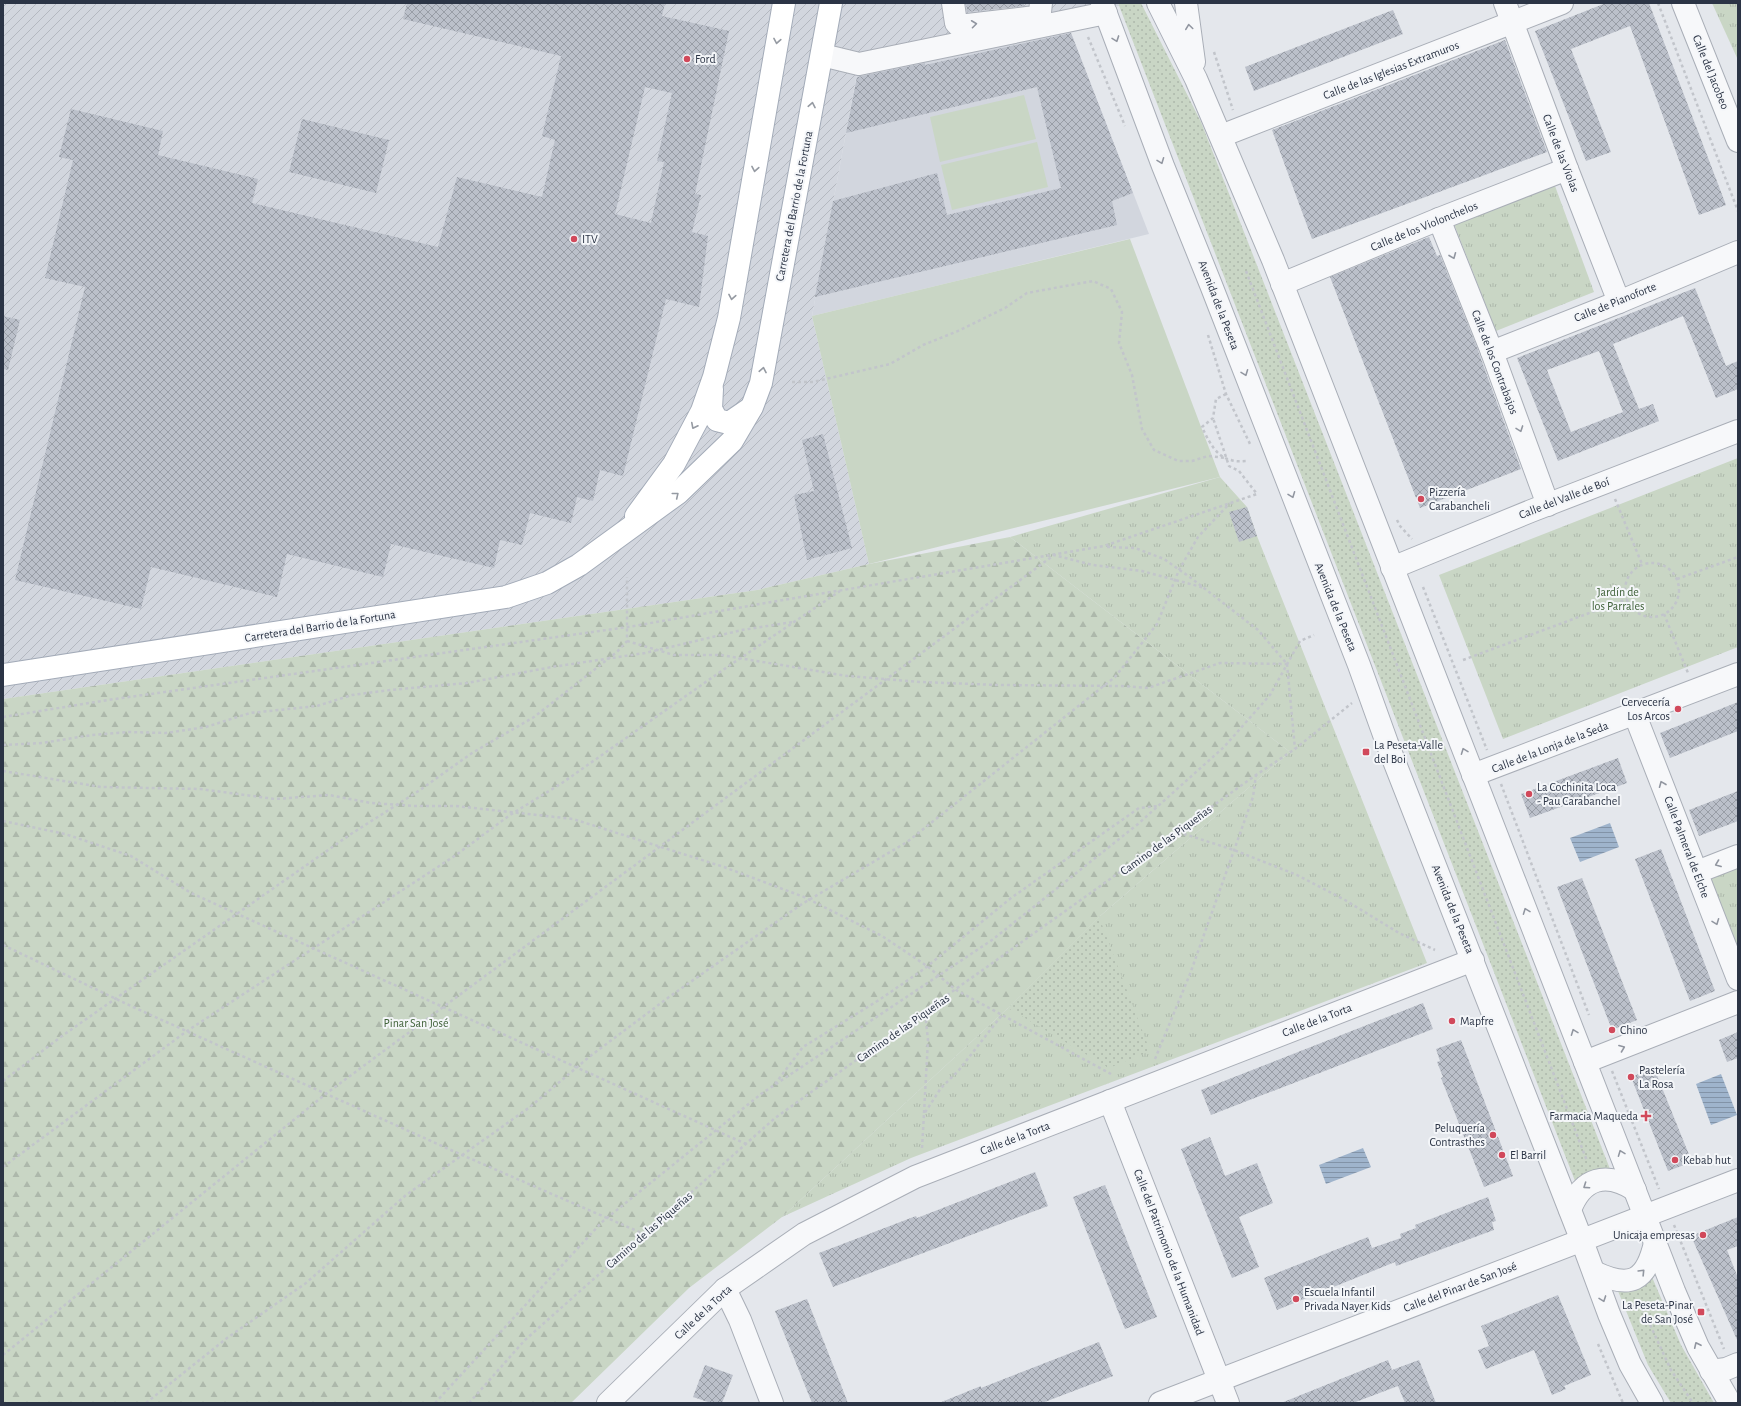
<svg xmlns="http://www.w3.org/2000/svg" width="1741" height="1406" font-family="'Alegreya Sans',sans-serif">
  <defs>
    <pattern id="industrial-furrows" width="10" height="10" patternUnits="userSpaceOnUse"><rect width="10" height="10" fill="#d2d6de"/><path d="M-1 1l2-2M0 10L10 0M9 11l2-2" fill="none" stroke="#b4b8c0"/></pattern>
    <pattern id="forest-firs" width="22" height="20" patternUnits="userSpaceOnUse"><rect width="22" height="20" fill="#c9d6c5"/><path d="M5 1l3.5 6h-7zM16 11l3.5 6h-7z" fill="#adb8ab"/></pattern>
    <pattern id="park-tufts" width="24" height="20" patternUnits="userSpaceOnUse"><rect width="24" height="20" fill="#c9d6c5"/><path d="M3 7l-1-3M5 7V3M7 7l1-3M15 17l-1-3M17 17v-4M19 17l1-3" fill="none" stroke="#adb8ab"/></pattern>
    <pattern id="garden-dots" width="8" height="8" patternUnits="userSpaceOnUse"><rect width="8" height="8" fill="#c9d6c5"/><path d="M2 2h.1M6 6h.1" fill="none" stroke="#adb8ab" stroke-width="1.8" stroke-linecap="round"/></pattern>
    <pattern id="water-rules" width="6" height="5" patternUnits="userSpaceOnUse"><rect width="6" height="5" fill="#9fb4cc"/><path d="M0 2.5h6" fill="none" stroke="#8293a7"/></pattern>
    <pattern id="building-cross-hatch" width="8" height="8" patternUnits="userSpaceOnUse"><rect width="8" height="8" fill="#bbc0ca"/><path d="M0 0l8 8M0 8l8-8" fill="none" stroke="#989da6"/></pattern>
  </defs>
  <rect width="100%" height="100%" fill="#e4e7ec"/>
  <polygon fill="#d2d6de" points="1070,30 1149,234 812,316 860,57"/>
  <polygon fill="url(#industrial-furrows)" points="3,3 1118,3 1119,6 1064,15 860,57 812,316 869,564 757,590 3,699"/>
  <g fill="#c9d6c5">
    <polygon points="1024,95 1036,139 940,162 930,117"/>
    <polygon points="1037,142 1048,187 952,210 941,165"/>
    <polygon points="1130,239 1220,477 869,564 812,316"/>
  </g>
  <polygon fill="url(#forest-firs)" points="1010,537 1290,752 1099,917 1008,1008 782,1217 689,1288 571,1403 3,1403 3,699 757,590 869,564"/>
  <g fill="url(#park-tufts)">
    <polygon points="1712,3 1738,3 1738,60"/>
    <polygon points="1555,186 1594,292 1496,331 1454,224"/>
    <polygon points="1738,458 1738,647 1503,739 1439,575"/>
    <polygon points="1220,477 1247,507 1257,536 1427,963 911,1158 782,1217 1008,1008 1099,917 1290,752 1010,537"/>
    <polygon points="1738,856 1738,978 1697,872"/>
  </g>
  <g fill="url(#garden-dots)">
    <polygon points="1118,3 1141,3 1201,122 1610,1169 1592,1171 1575,1181"/>
    <polygon points="1099,917 1150,1051 1109,1068 1008,1008"/>
    <polygon points="1652,1277 1681,1345 1714,1403 1671,1403 1648,1365 1618,1291 1637,1287"/>
  </g>
  <g fill="url(#water-rules)">
    <polygon points="1610,823 1619,847 1580,862 1570,838"/>
    <polygon points="1721,1074 1737,1115 1711,1125 1696,1084"/>
    <polygon points="1363,1148 1371,1167 1326,1184 1319,1165"/>
  </g>
  <g fill="url(#building-cross-hatch)" fill-rule="evenodd">
    <path d="M407 3H665L662 16 729 31 695 194 701 195 692 232 708 236 699 307 666 299 623 476 600 470 593 501 577 497 571 523 530 513 522 545 500 540 494 568 391 544 383 577 287 554 277 597 151 567 141 609 15 580 85 287 45 278 73 160 59 157 71 109 163 131 158 155 258 179 252 203 438 247 457 177 542 197 555 140 542 136 561 56 403 19ZM645 87 672 93 657 161 664 162 651 223 615 214Z"/>
    <polygon points="966,3 1024,3 1024,6 967,12"/>
    <polygon points="1606,3 1649,3 1726,205 1699,215 1630,26 1571,49 1611,152 1586,161 1535,31"/>
    <polygon points="1393,10 1403,34 1254,91 1245,67"/>
    <polygon points="1071,33 1133,193 1112,201 1117,225 815,297 833,201 937,173 947,215 1061,188 1037,87 846,133 857,77 925,63 925,65"/>
    <polygon points="1505,40 1547,152 1312,239 1272,130"/>
    <polygon points="302,119 389,140 376,193 289,172"/>
    <polygon points="1429,237 1437,256 1440,255 1476,345 1521,469 1420,508 1330,277"/>
    <path d="M1695 288 1726 366 1738 361V389L1716 398 1683 316 1613 344 1639 409 1653 404 1659 421 1558 461 1517 358ZM1599 351 1623 412 1571 432 1547 370Z"/>
    <polygon points="3,316 20,320 8,370 3,369"/>
    <polygon points="823,434 852,548 807,560 794,495 814,491 802,440"/>
    <polygon points="1247,507 1257,536 1239,542 1229,512"/>
    <polygon points="1738,702 1738,731 1670,758 1660,733"/>
    <polygon points="1618,758 1627,783 1530,818 1521,794"/>
    <polygon points="1738,791 1738,821 1699,836 1689,810"/>
    <polygon points="1661,849 1715,991 1690,1001 1635,859"/>
    <polygon points="1582,878 1637,1020 1612,1030 1557,887"/>
    <polygon points="1423,1003 1433,1029 1211,1115 1201,1090"/>
    <polygon points="1738,1032 1738,1058 1727,1062 1719,1040"/>
    <polygon points="1461,1040 1513,1176 1484,1187 1441,1078 1443,1077 1437,1062 1440,1061 1436,1049"/>
    <polygon points="1654,1068 1692,1162 1668,1171 1631,1077"/>
    <polygon points="1210,1137 1225,1176 1257,1163 1273,1203 1239,1217 1259,1267 1232,1278 1181,1149"/>
    <polygon points="1035,1172 1048,1206 833,1287 819,1253 916,1216 917,1218"/>
    <polygon points="1105,1185 1157,1317 1125,1329 1073,1197"/>
    <polygon points="1488,1197 1496,1221 1492,1222 1494,1230 1396,1266 1395,1262 1277,1310 1264,1278 1368,1237 1372,1248 1401,1238 1400,1234 1416,1228 1415,1225"/>
    <polygon points="1738,1217 1738,1246 1727,1250 1738,1278 1738,1342 1691,1236"/>
    <polygon points="1558,1295 1591,1375 1564,1386 1566,1389 1552,1395 1534,1350 1486,1369 1478,1350 1489,1346 1481,1326"/>
    <polygon points="807,1299 848,1403 812,1403 775,1311"/>
    <polygon points="1099,1342 1113,1376 1042,1403 939,1403 981,1386 981,1388"/>
    <polygon points="1388,1360 1392,1370 1419,1360 1436,1403 1405,1403 1398,1386 1353,1403 1281,1403"/>
    <polygon points="705,1365 733,1375 722,1403 711,1403 693,1397"/>
  </g>
  <g fill="none" stroke-linecap="round" stroke-linejoin="round">
    <defs>
      <g id="minor">
        <polyline points="953,3 956,23 959,26 1035,17 1040,12 1041,3"/>
        <polyline points="1102,3 1163,166 1211,285 1359,665 1387,743 1582,1241 1609,1314 1630,1364 1652,1403"/>
        <polyline points="1158,3 1196,79 1273,260 1674,1291 1698,1347 1730,1403"/>
        <polyline points="1186,3 1194,62"/>
        <polyline points="1505,3 1567,169 1619,302"/>
        <polyline points="1683,3 1738,141"/>
        <polyline points="822,55 859,64 1106,13"/>
        <polyline points="1221,136 1562,3"/>
        <polyline points="1439,219 1492,352 1548,505"/>
        <polyline points="1282,284 1439,219 1567,169"/>
        <polyline points="1492,352 1619,302 1738,252"/>
        <polyline points="1392,568 1531,511 1738,431"/>
        <polyline points="1635,715 1738,979"/>
        <polyline points="1473,775 1738,674"/>
        <polyline points="1697,872 1738,856"/>
        <polyline points="1585,1062 1738,1002"/>
        <polyline points="1110,1101 1228,1403"/>
        <path d="M1570 1210C1582 1178 1606 1171 1635 1190"/>
        <path d="M1594 1272C1630 1289 1646 1282 1655 1243"/>
        <polyline points="725,1289 740,1320 772,1403"/>
        <polyline points="1711,1371 1726,1369 1738,1364"/>
        <polyline points="608,1403 725,1289 804,1234 915,1177 1473,960"/>
        <polyline points="1160,1403 1738,1180"/>
      </g>
      <g id="major">
        <polyline points="712,389 711,409 717,420 729,423 751,408"/>
        <polyline points="636,516 674,464 702,411 714,377 729,318 784,3"/>
        <polyline points="3,675 506,597 547,583 579,565 678,493 732,441 752,407 761,383 831,3"/>
      </g>
    </defs>
    <use href="#minor" stroke="#a9aeb7" stroke-width="24"/>
    <use href="#major" stroke="#a3abb8" stroke-width="24"/>
    <g stroke="#c2c5cb" stroke-width="2.5" stroke-dasharray="3 3" stroke-linecap="butt">
      <polyline points="1658,3 1738,211"/>
      <polyline points="1088,37 1125,126"/>
      <polyline points="1214,52 1233,110"/>
      <polyline points="1246,271 1587,1161"/>
      <polyline points="1208,335 1226,394 1251,446"/>
      <polyline points="792,382 813,382 890,364 923,345 958,331 1005,308 1027,293 1093,281 1111,289 1122,312 1119,343 1132,375 1142,429 1154,450 1178,461 1192,461 1208,456 1226,458"/>
      <path d="M1226 394 1216 399 1213 418 1202 427C1208 440 1216 457 1231 460 1236 462 1242 461 1248 461"/>
      <polyline points="1615,499 1642,564"/>
      <polyline points="1397,520 1400,526 1412,539"/>
      <polyline points="1107,547 1135,548 1164,559 1191,578 1258,630 1287,664"/>
      <circle cx="1652" cy="590" r="27"/>
      <polyline points="1677,579 1738,557"/>
      <polyline points="1423,587 1487,750"/>
      <polyline points="1664,614 1688,673"/>
      <polyline points="627,641 674,655 721,655 847,676 920,682 998,685 1122,686 1148,688 1220,663 1287,664"/>
      <polyline points="1463,660 1627,599"/>
      <polyline points="1287,664 1295,749"/>
      <polyline points="3,717 108,700 628,627 760,604 1104,546 1257,494 1239,471 1229,466 1213,418"/>
      <polyline points="3,745 42,743 92,735 128,732 166,733 206,727 250,713 317,706 352,695 390,690 467,683 552,667 645,653 742,630 793,622"/>
      <polyline points="3,771 101,787 200,789 275,799 329,795 371,803 415,806 456,806 573,819 724,867 804,897 882,936 927,966 956,990 1111,1074"/>
      <polyline points="1501,784 1589,1015"/>
      <polyline points="3,821 65,834 131,856 191,893 746,1144"/>
      <polyline points="1178,832 1234,850 1297,875 1345,900 1399,933 1435,950"/>
      <polyline points="3,945 133,1007 462,1155 644,1234"/>
      <polyline points="1155,1059 1190,974 1253,797 1256,775"/>
      <polyline points="1612,1071 1659,1189"/>
      <polyline points="3,1081 62,1036 351,834 420,790 472,753 534,717 617,652 627,641 627,577"/>
      <polyline points="775,1084 803,1047 879,1000 924,969 1011,898 1139,808 1158,806"/>
      <polyline points="924,1113 928,1040 925,1012"/>
      <polyline points="922,1148 924,1114 941,1088 959,1070 1002,1015"/>
      <polyline points="3,1167 187,1031 456,855 510,815 562,783 720,672 840,591"/>
      <polyline points="1674,1225 1724,1349"/>
      <polyline points="1640,1303 1671,1370 1693,1403"/>
      <polyline points="1598,1344 1623,1403"/>
      <polyline points="3,1355 327,1093 1054,555 1093,565 1142,571 1205,588"/>
      <polyline points="146,1403 227,1338 306,1283 406,1195 530,1107 589,1057 669,997 802,904 907,842 1115,677 1157,624 1179,570 1198,537 1230,503"/>
      <polyline points="435,1403 602,1222 761,1094 992,940 1138,824 1224,747 1270,695 1300,641 1314,635"/>
      <polyline points="469,1403 525,1340 775,1118 1256,775 1295,749 1352,703"/>
    </g>
    <use href="#minor" stroke="#f7f8fa" stroke-width="22"/>
    <use href="#major" stroke="#fff" stroke-width="22"/>
  </g>
  <defs><path id="oneway-chevron" d="M-2-3.5L2.5 0L-2 3.5" fill="none" stroke-width="1.6" stroke-linecap="round" stroke-linejoin="round"/></defs>
  <g stroke="#9196a0">
    <use href="#oneway-chevron" transform="translate(974 24) rotate(-7)"/>
    <use href="#oneway-chevron" transform="translate(1189 27) rotate(-98)"/>
    <use href="#oneway-chevron" transform="translate(1116 39) rotate(70)"/>
    <use href="#oneway-chevron" transform="translate(1161 161) rotate(69)"/>
    <use href="#oneway-chevron" transform="translate(1453 256) rotate(68)"/>
    <use href="#oneway-chevron" transform="translate(1245 373) rotate(69)"/>
    <use href="#oneway-chevron" transform="translate(1520 429) rotate(70)"/>
    <use href="#oneway-chevron" transform="translate(1292 495) rotate(69)"/>
    <use href="#oneway-chevron" transform="translate(1464 751) rotate(-111)"/>
    <use href="#oneway-chevron" transform="translate(1662 784) rotate(-112)"/>
    <use href="#oneway-chevron" transform="translate(1718 864) rotate(159)"/>
    <use href="#oneway-chevron" transform="translate(1526 911) rotate(-111)"/>
    <use href="#oneway-chevron" transform="translate(1716 922) rotate(69)"/>
    <use href="#oneway-chevron" transform="translate(1574 1032) rotate(-111)"/>
    <use href="#oneway-chevron" transform="translate(1622 1048) rotate(-21)"/>
    <use href="#oneway-chevron" transform="translate(1621 1153) rotate(-111)"/>
    <use href="#oneway-chevron" transform="translate(1586 1186) rotate(146)"/>
    <use href="#oneway-chevron" transform="translate(1642 1272) rotate(-46)"/>
    <use href="#oneway-chevron" transform="translate(1603 1299) rotate(70)"/>
    <use href="#oneway-chevron" transform="translate(1697 1345) rotate(-115)"/>
  </g>
  <g stroke="#959aa2">
    <use href="#oneway-chevron" transform="translate(777 41) rotate(100)"/>
    <use href="#oneway-chevron" transform="translate(812 105) rotate(-79)"/>
    <use href="#oneway-chevron" transform="translate(755 169) rotate(100)"/>
    <use href="#oneway-chevron" transform="translate(732 297) rotate(100)"/>
    <use href="#oneway-chevron" transform="translate(763 370) rotate(-79)"/>
    <use href="#oneway-chevron" transform="translate(694 426) rotate(117)"/>
    <use href="#oneway-chevron" transform="translate(676 495) rotate(-39)"/>
  </g>
  <g fill="#d1495b" stroke="#f4f6f9" stroke-width="1.5">
    <circle cx="687" cy="59" r="4"/>
    <circle cx="574" cy="239" r="4"/>
    <circle cx="1421" cy="499" r="4"/>
    <circle cx="1678" cy="709" r="4"/>
    <rect x="1362" y="748" width="8" height="8" rx="2"/>
    <circle cx="1529" cy="794" r="4"/>
    <circle cx="1452" cy="1021" r="4"/>
    <circle cx="1612" cy="1030" r="4"/>
    <circle cx="1631" cy="1077" r="4"/>
    <path d="M1644 1110h4v4h4v4h-4v4h-4v-4h-4v-4h4z"/>
    <circle cx="1493" cy="1135" r="4"/>
    <circle cx="1502" cy="1155" r="4"/>
    <circle cx="1675" cy="1160" r="4"/>
    <circle cx="1703" cy="1235" r="4"/>
    <circle cx="1296" cy="1299" r="4"/>
    <rect x="1697" y="1308" width="8" height="8" rx="2"/>
  </g>
  <g text-anchor="middle" stroke-width="4" stroke-linejoin="round" paint-order="stroke">
    <g font-size="12" fill="#2b3445" stroke="#f4f6f9" text-anchor="start">
      <text x="695" y="63">Ford</text>
      <text x="582" y="243">ITV</text>
      <text x="1429" y="496">Pizzería<tspan x="1429" dy="14">Carabancheli</tspan></text>
      <text x="1670" y="706" text-anchor="end">Cervecería<tspan x="1670" dy="14">Los Arcos</tspan></text>
      <text x="1374" y="749">La Peseta-Valle<tspan x="1374" dy="14">del Boi</tspan></text>
      <text x="1537" y="791">La Cochinita Loca<tspan x="1537" dy="14">- Pau Carabanchel</tspan></text>
      <text x="1460" y="1025">Mapfre</text>
      <text x="1620" y="1034">Chino</text>
      <text x="1639" y="1074">Pastelería<tspan x="1639" dy="14">La Rosa</tspan></text>
      <text x="1638" y="1120" text-anchor="end">Farmacia Maqueda</text>
      <text x="1485" y="1132" text-anchor="end">Peluquería<tspan x="1485" dy="14">Contrasthes</tspan></text>
      <text x="1510" y="1159">El Barril</text>
      <text x="1683" y="1164">Kebab hut</text>
      <text x="1695" y="1239" text-anchor="end">Unicaja empresas</text>
      <text x="1304" y="1296">Escuela Infantil<tspan x="1304" dy="14">Privada Nayer Kids</tspan></text>
      <text x="1693" y="1309" text-anchor="end">La Peseta-Pinar<tspan x="1693" dy="14">de San José</tspan></text>
    </g>
    <g font-size="12" fill="#2b3445" stroke="#f4f6f9">
      <text transform="translate(1391 70) rotate(-21)" y="4">Calle de las Iglesias Extramuros</text>
      <text transform="translate(1711 72) rotate(68)" y="4">Calle del Jacobeo</text>
      <text transform="translate(1561 153) rotate(69)" y="4">Calle de las Violas</text>
      <text transform="translate(794 206) rotate(-79)" y="4">Carretera del Barrio de la Fortuna</text>
      <text transform="translate(1424 226) rotate(-22)" y="4">Calle de los Violonchelos</text>
      <text transform="translate(1615 302) rotate(-22)" y="4">Calle de Pianoforte</text>
      <text transform="translate(1219 305) rotate(69)" y="4">Avenida de la Peseta</text>
      <text transform="translate(1495 362) rotate(69)" y="4">Calle de los Contrabajos</text>
      <text transform="translate(1564 498) rotate(-21)" y="4">Calle del Valle de Boí</text>
      <text transform="translate(1336 607) rotate(68)" y="4">Avenida de la Peseta</text>
      <text transform="translate(320 626) rotate(-9)" y="4">Carretera del Barrio de la Fortuna</text>
      <text transform="translate(1550 747) rotate(-21)" y="4">Calle de la Lonja de la Seda</text>
      <text transform="translate(1166 840) rotate(-36)" y="4">Camino de las Piqueñas</text>
      <text transform="translate(1687 847) rotate(69)" y="4">Calle Palmeral de Elche</text>
      <text transform="translate(1453 909) rotate(68)" y="4">Avenida de la Peseta</text>
      <text transform="translate(1317 1020) rotate(-21)" y="4">Calle de la Torta</text>
      <text transform="translate(903 1028) rotate(-35)" y="4">Camino de las Piqueñas</text>
      <text transform="translate(1015 1138) rotate(-21)" y="4">Calle de la Torta</text>
      <text transform="translate(649 1230) rotate(-41)" y="4">Camino de las Piqueñas</text>
      <text transform="translate(1169 1252) rotate(69)" y="4">Calle del Patrimonio de la Humanidad</text>
      <text transform="translate(1460 1287) rotate(-21)" y="4">Calle del Pinar de San José</text>
      <text transform="translate(703 1312) rotate(-43)" y="4">Calle de la Torta</text>
    </g>
    <g font-size="12" fill="#3f6138" stroke="#f4f6f9">
      <text x="1618" y="596">Jardín de<tspan x="1618" dy="14">los Parrales</tspan></text>
      <text x="416" y="1027">Pinar San José</text>
    </g>
  </g>
  <rect width="1741" height="1406" fill="none" stroke="#2b3445" stroke-width="8"/>
</svg>
